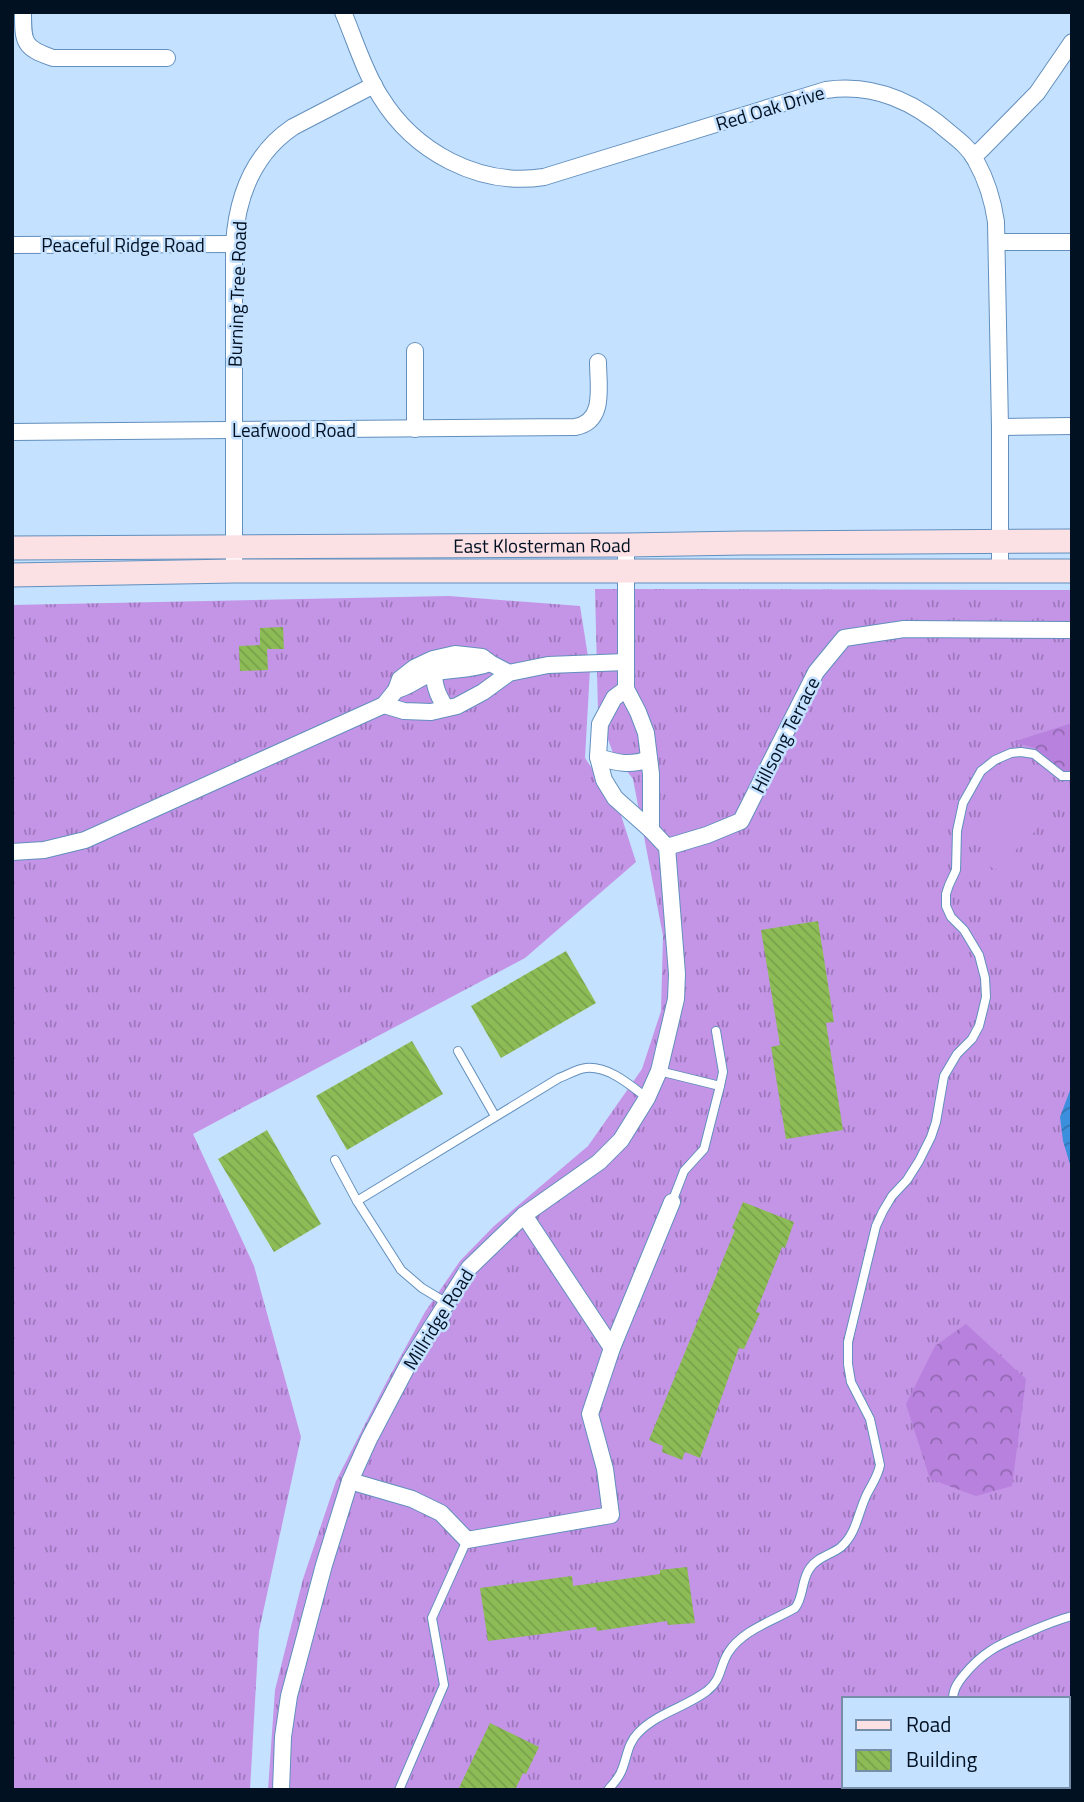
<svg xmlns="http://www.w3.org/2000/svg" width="1084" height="1802" font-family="'Titillium Web',sans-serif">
  <defs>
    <pattern id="grass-tufts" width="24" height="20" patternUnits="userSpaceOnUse" patternTransform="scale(1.75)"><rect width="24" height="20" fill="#c494e7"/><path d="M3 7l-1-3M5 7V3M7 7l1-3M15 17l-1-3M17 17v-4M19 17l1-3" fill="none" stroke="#9d77bb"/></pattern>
    <pattern id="forest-crowns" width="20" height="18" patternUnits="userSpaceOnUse" patternTransform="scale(1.75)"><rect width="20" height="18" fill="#b781dd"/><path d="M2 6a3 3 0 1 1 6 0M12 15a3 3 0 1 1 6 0" fill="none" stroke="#9368b3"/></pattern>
    <pattern id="water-waves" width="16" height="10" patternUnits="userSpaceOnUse" patternTransform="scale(1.75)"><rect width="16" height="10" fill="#3c8fdc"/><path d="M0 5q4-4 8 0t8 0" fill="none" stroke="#3073b2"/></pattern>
    <pattern id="building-back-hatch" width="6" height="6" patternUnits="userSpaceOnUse" patternTransform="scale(1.75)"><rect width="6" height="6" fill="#8dbc56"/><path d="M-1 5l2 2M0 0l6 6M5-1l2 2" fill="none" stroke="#78a14b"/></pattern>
  </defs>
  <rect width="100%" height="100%" fill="#c4e1ff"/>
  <g fill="url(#grass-tufts)" fill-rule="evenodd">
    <path d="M595 589 1072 590V1790H268L275 1690 303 1579 336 1481 387 1381 425 1312 460 1261 494 1226 588 1146 642 1069 661 1011 663 936 633 779 613 753 598 712ZM844 1699H1068V1786H844Z"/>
    <polygon points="449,596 580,606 590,669 585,758 619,809 636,862 525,958 193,1134 254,1266 301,1437 259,1631 250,1790 12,1790 12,605"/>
  </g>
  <g fill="url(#forest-crowns)">
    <polygon points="1072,723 1072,799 1068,778 1035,748 1013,742"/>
    <polygon points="966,1324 1026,1379 1012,1486 976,1496 930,1479 906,1404 935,1346"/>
  </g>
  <path fill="#c494e7" d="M1015 792C1030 792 1041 806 1042 821 1035 836 1021 841 1014 853 1010 859 1011 864 1006 870 1000 870 995 871 990 866 984 859 979 831 982 822 985 814 993 813 999 808 1005 803 1008 796 1015 792Z"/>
  <polygon fill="url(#water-waves)" points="1072,1085 1072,1171 1063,1141 1060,1117"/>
  <g fill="url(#building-back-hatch)">
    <polygon points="283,627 284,649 267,649 268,670 240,671 239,646 260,645 260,628"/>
    <polygon points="818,921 834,1022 826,1023 843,1130 786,1139 771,1047 780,1045 761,930"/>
    <polygon points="566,951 596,1003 501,1058 471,1006"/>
    <polygon points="412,1041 443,1094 347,1150 316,1096"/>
    <polygon points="267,1130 321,1224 274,1252 218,1159"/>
    <polygon points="743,1202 794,1222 785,1248 782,1247 756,1312 760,1313 744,1349 739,1348 700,1458 685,1452 682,1460 662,1452 663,1446 649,1440 735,1230 732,1228"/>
    <polygon points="687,1567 695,1623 668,1625 667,1621 597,1631 596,1627 488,1641 480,1588 572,1576 573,1586 660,1574 660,1570"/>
    <polygon points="490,1723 539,1747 526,1774 523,1773 515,1790 458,1790"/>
  </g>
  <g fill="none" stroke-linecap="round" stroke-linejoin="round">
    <defs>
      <g id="service">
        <polyline points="458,1051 495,1116"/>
        <polyline points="659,1071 720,1086 723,1072 716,1031"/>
        <polyline points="335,1160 357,1201"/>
        <polyline points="672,1202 684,1171 704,1149 720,1086"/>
        <path d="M447 1303 422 1288 401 1270 357 1201 559 1078C567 1075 577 1069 586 1068 609 1066 630 1085 647 1098"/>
        <path d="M953 1699C953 1689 958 1682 964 1675 985 1649 1002 1644 1031 1631 1045 1625 1057 1620 1072 1616"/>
        <polyline points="399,1790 444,1685 432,1618 467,1540"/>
        <path d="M608 1790C613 1784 618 1779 621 1772 627 1759 627 1744 638 1733 657 1713 686 1707 707 1691 722 1679 719 1668 728 1653 742 1630 773 1621 795 1608 804 1597 801 1580 810 1568 817 1557 831 1555 841 1547 857 1533 858 1512 867 1494 872 1484 878 1476 880 1465L870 1419 851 1382 848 1364V1342L876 1226 883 1211 892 1196 907 1180 919 1161 931 1137 936 1122 944 1076 957 1054 972 1039 979 1026 983 1010 986 997 985 978 979 955 964 930 951 917 946 906V894L949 885 956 870 957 831 963 803 981 771 995 760 1011 753 1021 752 1034 754 1062 776H1072"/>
        <polyline points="917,1790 919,1786"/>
        <polyline points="992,1790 993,1786"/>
      </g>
      <g id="minor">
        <path d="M23 12C23 42 23 48 53 58H167"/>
        <path d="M343 12C355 40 364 71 380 96 414 152 479 187 544 177L826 90C875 83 915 102 950 133 960 141 970 149 976 161 986 179 993 201 996 222L1000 427V570"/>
        <polyline points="973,156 981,150 1037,93 1072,42"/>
        <polyline points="998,242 1072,242"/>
        <polyline points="12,245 234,244"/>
        <polyline points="1000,427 1072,426"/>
        <polyline points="415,429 415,351"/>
        <path d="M12 432 575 427C606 422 598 386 598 362"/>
        <polyline points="626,545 626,689 638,712 646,733 651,774 651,830"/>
        <path d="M234 571V244C237 198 253 154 293 127L374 85"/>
        <path d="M433 665C434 684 436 693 446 708"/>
        <path d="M396 690C410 687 419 677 433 673 452 668 471 671 490 663"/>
        <polyline points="384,705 404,711 431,712 457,706 483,692 509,673 548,665 626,662"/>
        <path d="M598 757C617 763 630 766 649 759"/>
        <polyline points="667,847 707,835 741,821 816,672 844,638 904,629 1072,630"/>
        <polyline points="12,852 44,850 85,840 384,705 396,690 400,679 414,668 433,659 455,654 482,657 490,663 509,673"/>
        <polyline points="524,1215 612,1348"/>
        <polyline points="350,1481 412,1499 441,1513 467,1540 611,1515 605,1469 590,1414 612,1348 672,1202"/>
        <polyline points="281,1790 283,1737 289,1696 324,1565 350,1481 369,1439 410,1361 469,1268 524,1215 599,1162 621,1140 647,1098 659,1071 676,999 677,974 667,847 651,830 615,798 604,780 598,757 600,724 614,698 626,689"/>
      </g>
      <g id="secondary">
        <path id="s1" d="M12 548 626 545 744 543 1072 541"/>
        <polyline points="12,575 234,571 1072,571"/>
      </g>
    </defs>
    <use href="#service" stroke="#628fbd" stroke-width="10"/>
    <use href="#minor" stroke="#628fbd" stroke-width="18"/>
    <use href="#secondary" stroke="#628fbd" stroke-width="25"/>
    <use href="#service" stroke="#fff" stroke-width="8"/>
    <use href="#minor" stroke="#fff" stroke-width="16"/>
    <use href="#secondary" stroke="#fbe0e4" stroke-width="23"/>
  </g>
  <g text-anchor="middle" stroke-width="5" stroke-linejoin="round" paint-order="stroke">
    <g font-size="19" fill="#021122" stroke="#c4e1ff">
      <text transform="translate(770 108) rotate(-17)" y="7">Red Oak Drive</text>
      <text x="123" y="252">Peaceful Ridge Road</text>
      <text transform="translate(237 294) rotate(-88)" y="7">Burning Tree Road</text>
      <text x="294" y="437">Leafwood Road</text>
      <text dy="7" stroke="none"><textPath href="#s1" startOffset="530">East Klosterman Road</textPath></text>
      <text transform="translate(785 735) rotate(-63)" y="7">Hillsong Terrace</text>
      <text transform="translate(438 1319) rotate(-58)" y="7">Millridge Road</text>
    </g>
  </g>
  <rect width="1084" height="1802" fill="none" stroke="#021122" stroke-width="28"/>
  <rect x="842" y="1697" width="228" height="91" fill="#c4e1ff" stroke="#768ea7" stroke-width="2"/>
  <rect x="856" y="1720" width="35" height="10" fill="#fbe0e4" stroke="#768ea7" stroke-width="2"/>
  <text x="906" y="1732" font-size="21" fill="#021122">Road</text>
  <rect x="856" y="1750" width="35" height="21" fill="url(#building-back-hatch)" stroke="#768ea7" stroke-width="2"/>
  <text x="906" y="1767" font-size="21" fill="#021122">Building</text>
</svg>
